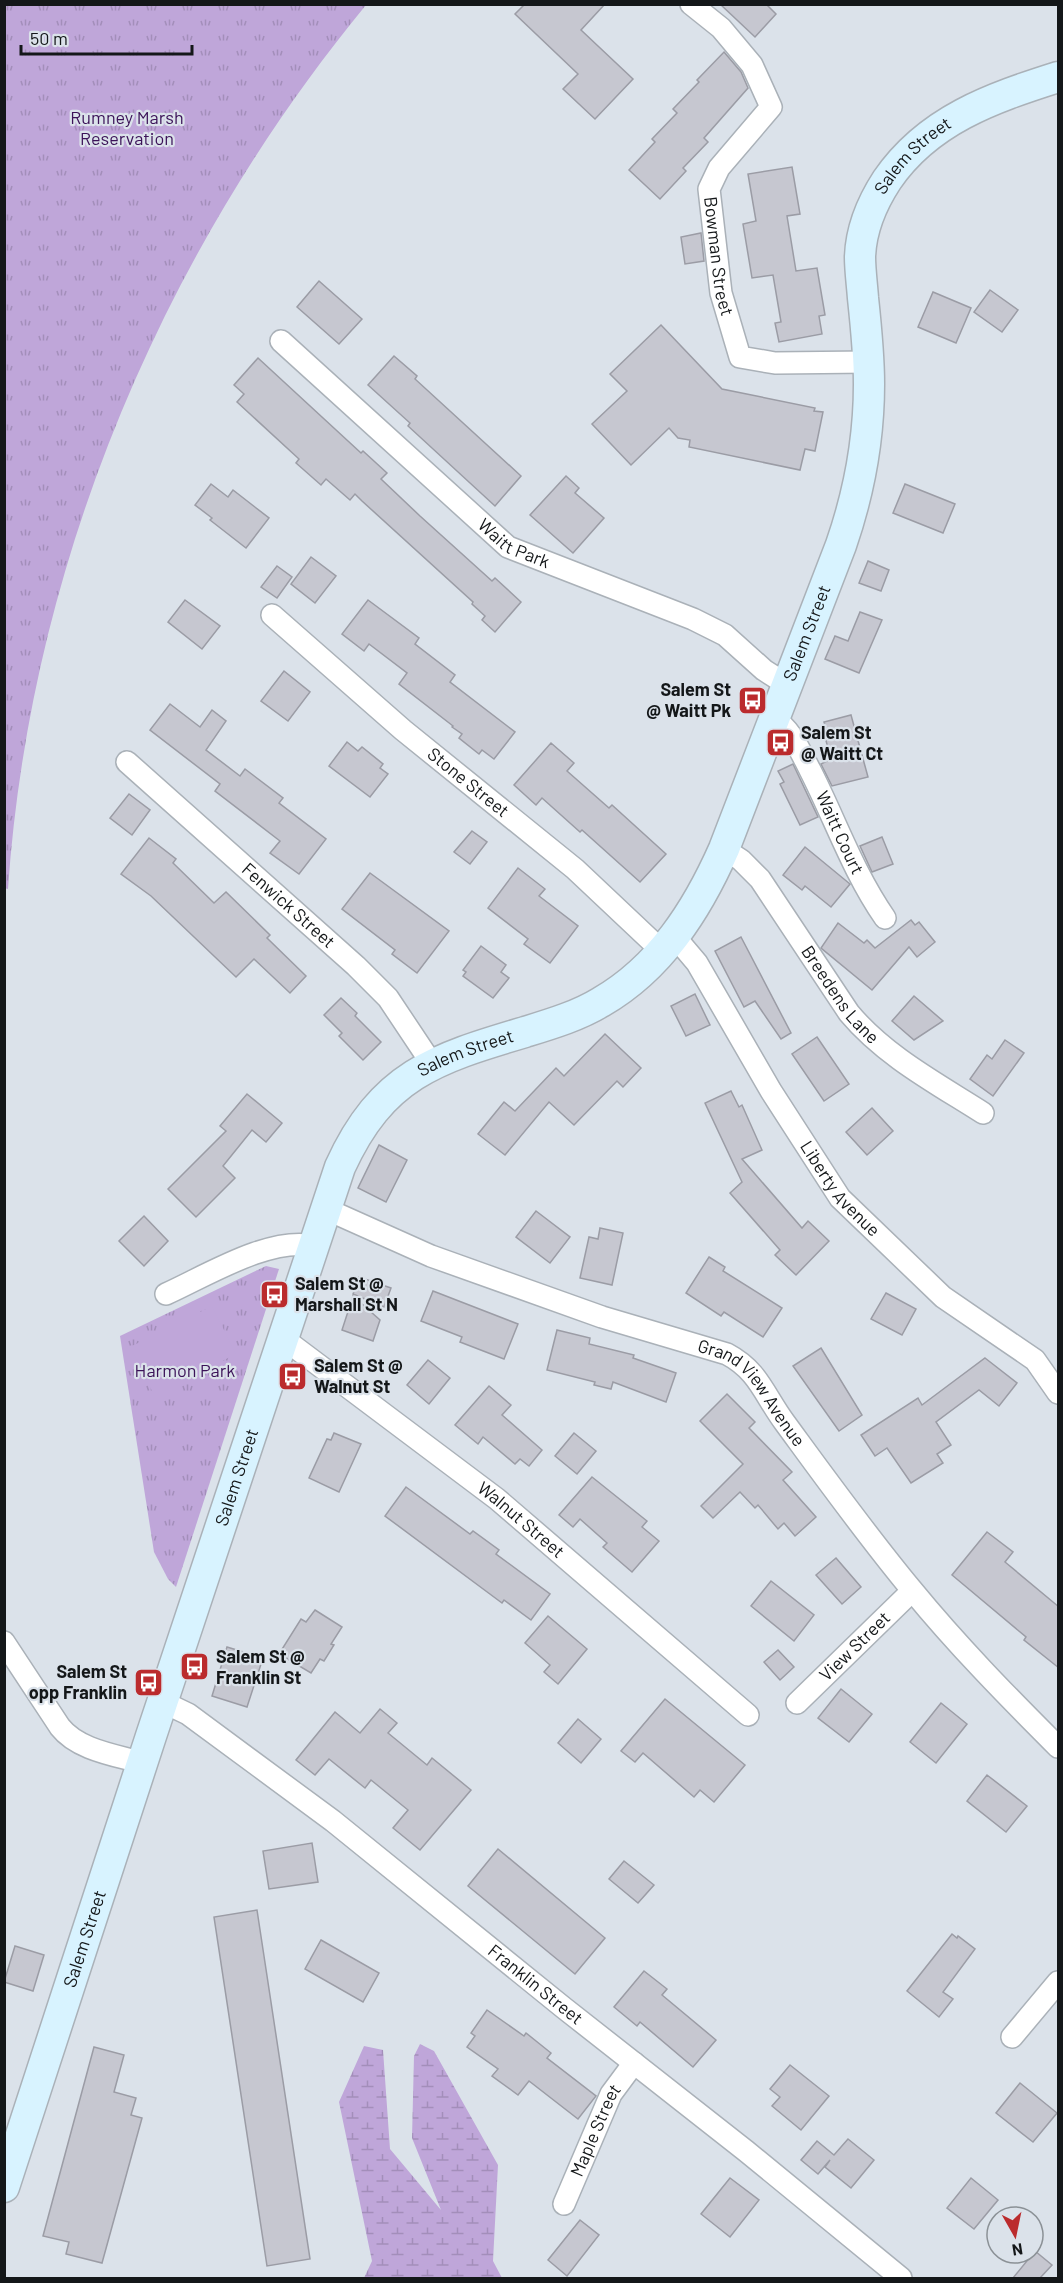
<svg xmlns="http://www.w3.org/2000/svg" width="1063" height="2283" font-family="Barlow,sans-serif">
  <defs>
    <pattern id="wetland-marsh" width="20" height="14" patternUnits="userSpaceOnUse" patternTransform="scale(1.5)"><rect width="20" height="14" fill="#bfa6d9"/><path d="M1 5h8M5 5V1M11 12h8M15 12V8" fill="none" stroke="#a38eba"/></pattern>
    <pattern id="park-tufts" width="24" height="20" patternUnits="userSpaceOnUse" patternTransform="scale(1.5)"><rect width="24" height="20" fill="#bfa6d9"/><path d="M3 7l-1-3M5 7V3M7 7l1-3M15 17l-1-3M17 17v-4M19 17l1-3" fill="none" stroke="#a38eba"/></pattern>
  </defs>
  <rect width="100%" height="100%" fill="#dbe2ea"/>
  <polygon fill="url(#wetland-marsh)" points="420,2044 434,2051 498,2165 493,2261 502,2278 364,2278 372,2261 339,2102 364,2046 383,2050 390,2149 441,2210 412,2138 414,2056"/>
  <g fill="url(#park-tufts)">
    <path d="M4 5H366C161 254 30 566 8 889L4 888Z"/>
    <polygon points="266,1266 279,1269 176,1587 168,1579 154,1552 120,1336"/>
  </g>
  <polygon fill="#bfa6d9" points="212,1306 236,1354 154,1395 130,1347"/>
  <g fill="#c6c7d0" stroke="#9b9ca5" stroke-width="1.5">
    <polygon points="525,4 605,4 581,30 633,79 595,119 563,89 578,74 515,14"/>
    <polygon points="720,4 766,4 776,14 755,37"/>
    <polygon points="724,52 741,72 748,88 704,138 708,142 683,168 686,171 660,199 629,170 655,142 652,139 677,113 673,109 699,82 697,80"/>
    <polygon points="792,167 800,214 787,216 796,271 817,268 825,315 819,316 822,334 779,342 775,323 781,322 773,275 752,278 743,224 756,221 748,174"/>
    <polygon points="701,233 704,261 685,264 681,237"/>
    <polygon points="319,281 362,319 339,344 297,307"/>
    <polygon points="990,290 1018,310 1002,332 974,312"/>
    <polygon points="933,292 971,308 956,343 918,327"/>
    <polygon points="661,325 722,389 815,408 814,411 823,412 815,451 805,449 800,470 689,447 690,440 678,438 669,428 631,465 592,424 627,391 610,374"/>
    <polygon points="394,356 417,376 415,379 521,476 495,506 408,426 410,423 368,385"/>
    <polygon points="258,358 361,453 363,451 387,473 381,479 420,516 492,581 495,578 521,602 495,632 482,620 485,616 472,604 473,602 362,501 355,494 350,500 326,479 321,485 296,463 299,459 237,402 244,394 234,385"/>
    <polygon points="566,476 579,488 575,493 604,518 573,553 530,515"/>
    <polygon points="211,484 228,497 233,490 269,518 246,548 210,520 212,518 195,505"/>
    <polygon points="905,484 955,504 943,533 893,513"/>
    <polygon points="311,557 336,576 315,603 291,584"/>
    <polygon points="868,561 889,570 881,591 859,583"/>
    <polygon points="277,566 292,577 277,598 261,587"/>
    <polygon points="185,600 220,626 202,649 168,622"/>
    <polygon points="368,600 419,638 415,644 455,675 450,682 515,732 494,759 482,750 479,754 459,738 462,734 452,727 453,726 399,684 407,673 369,644 364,651 342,634"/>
    <polygon points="860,612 882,620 859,673 825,659 835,636 848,641"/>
    <polygon points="284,671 310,692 288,721 261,701"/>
    <polygon points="170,704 200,727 212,710 226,721 206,750 240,776 245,769 283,798 279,803 326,839 299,874 270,853 280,841 215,791 220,784 150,730"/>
    <polygon points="851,715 868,777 832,786 821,764 831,759 825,737 828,736 824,722"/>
    <polygon points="347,742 358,751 362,747 383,764 380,768 388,774 370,797 329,766"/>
    <polygon points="551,743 574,763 567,771 609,808 612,805 666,854 640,882 582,830 580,832 542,798 536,805 514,785"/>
    <polygon points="793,764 818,817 800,825 780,784 784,782 778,771"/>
    <polygon points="129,794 150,810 132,835 110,818"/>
    <polygon points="472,831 487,842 470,864 454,852"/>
    <polygon points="882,837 893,864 872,872 860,846"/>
    <polygon points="149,838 176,859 173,863 214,903 226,892 270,935 267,938 306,976 290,993 254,959 236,977 151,896 121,874"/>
    <polygon points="805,847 850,884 831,907 805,886 802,890 783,875"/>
    <polygon points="518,868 545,889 539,896 578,926 550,963 524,944 528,939 488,908"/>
    <polygon points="370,873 449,931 417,973 392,954 395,950 342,909"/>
    <polygon points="911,920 915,925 919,922 935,942 917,957 909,947 872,990 821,948 838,923 864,943 867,940 875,948"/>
    <polygon points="741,937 791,1033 781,1039 755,1001 744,1007 715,951"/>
    <polygon points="481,946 506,965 501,972 509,978 493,998 463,976 466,972 463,970"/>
    <polygon points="695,994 710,1025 686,1036 671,1006"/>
    <polygon points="914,996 943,1021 914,1040 892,1021"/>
    <polygon points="341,998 357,1013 355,1016 381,1042 363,1060 339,1036 342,1033 324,1015"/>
    <polygon points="605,1034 641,1068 623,1087 617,1081 574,1125 549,1102 505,1155 478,1134 504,1102 515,1111 556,1068 564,1076"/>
    <polygon points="817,1037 849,1084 824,1101 792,1054"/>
    <polygon points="1005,1040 1024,1053 993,1096 970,1079 987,1055 992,1059"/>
    <polygon points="731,1091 739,1107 742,1105 762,1150 742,1159 802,1228 808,1221 829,1241 796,1275 775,1255 780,1250 730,1193 742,1182 705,1103"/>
    <polygon points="247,1094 282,1123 266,1142 252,1130 223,1166 235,1178 196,1217 168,1189 226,1131 220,1126"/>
    <polygon points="872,1108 893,1131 867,1155 846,1132"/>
    <polygon points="379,1145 407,1160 386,1202 358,1188"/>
    <polygon points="536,1211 570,1237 550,1263 516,1237"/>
    <polygon points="144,1216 168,1241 144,1266 119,1241"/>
    <polygon points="600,1228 623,1233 612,1285 580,1278 589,1237 598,1239"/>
    <polygon points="709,1257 725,1267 723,1271 782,1308 763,1337 724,1312 721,1316 686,1293"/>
    <polygon points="359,1277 391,1288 384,1307 353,1294"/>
    <polygon points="433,1291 518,1324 504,1359 460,1342 462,1337 421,1321"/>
    <polygon points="886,1293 916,1309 902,1335 871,1319"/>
    <polygon points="353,1296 380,1320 373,1341 342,1330"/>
    <polygon points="557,1330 590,1338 589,1344 634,1355 633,1358 676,1373 666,1402 613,1382 611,1389 594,1385 595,1382 547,1370"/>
    <polygon points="821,1348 862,1415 839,1431 793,1366"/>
    <polygon points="985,1358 1017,1383 999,1406 979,1390 936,1422 951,1445 937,1454 943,1463 911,1483 887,1448 875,1456 861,1435 918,1398 922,1405"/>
    <polygon points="428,1360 450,1378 429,1404 407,1385"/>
    <polygon points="489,1386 511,1405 502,1415 542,1450 529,1466 520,1459 515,1464 483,1437 478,1444 455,1425"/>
    <polygon points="727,1394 755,1422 749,1428 792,1472 783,1480 816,1517 795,1536 784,1523 778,1529 758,1505 755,1508 740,1492 713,1518 701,1506 743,1464 700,1421"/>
    <polygon points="334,1433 361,1444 339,1492 309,1478 327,1439 331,1440"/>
    <polygon points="574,1433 596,1451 577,1474 555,1456"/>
    <polygon points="592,1477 647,1521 642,1527 659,1541 632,1572 603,1547 607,1543 580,1519 573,1527 559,1515"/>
    <polygon points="406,1487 470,1534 473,1531 499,1550 496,1554 550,1594 531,1620 504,1600 502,1603 385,1516"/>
    <polygon points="987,1532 1013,1552 1005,1562 1059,1607 1059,1668 1024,1640 1026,1637 952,1575"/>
    <polygon points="836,1558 861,1587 842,1604 816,1575"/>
    <polygon points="771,1581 814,1615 794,1641 751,1606"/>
    <polygon points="315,1610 342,1627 331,1644 334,1645 324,1661 320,1659 311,1673 279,1654 301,1619 306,1622"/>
    <polygon points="548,1616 587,1649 558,1684 544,1672 550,1665 525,1643"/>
    <polygon points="227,1647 263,1658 247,1707 212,1696"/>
    <polygon points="778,1650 794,1667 780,1680 764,1662"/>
    <polygon points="841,1689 872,1714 849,1742 818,1718"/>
    <polygon points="665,1699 745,1765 714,1802 700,1790 694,1797 643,1753 635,1762 621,1751"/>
    <polygon points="941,1703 967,1724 936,1763 910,1742"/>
    <polygon points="380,1709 397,1723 388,1733 427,1765 432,1758 471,1790 420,1850 393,1828 408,1810 371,1780 365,1788 329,1759 315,1775 296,1760 335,1712 360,1733"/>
    <polygon points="578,1719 601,1739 581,1763 558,1743"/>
    <polygon points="987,1775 1027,1806 1006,1832 967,1801"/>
    <polygon points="312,1843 318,1882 269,1889 263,1851"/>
    <polygon points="498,1849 605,1938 575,1974 468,1886"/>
    <polygon points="624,1861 654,1885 638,1903 609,1879"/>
    <polygon points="257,1910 310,2259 267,2266 214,1917"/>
    <polygon points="952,1934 957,1938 958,1936 975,1949 943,1992 953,1999 939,2017 907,1991"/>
    <polygon points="321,1940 379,1973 363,2002 305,1969"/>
    <polygon points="15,1946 44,1955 33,1991 4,1982"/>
    <polygon points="644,1971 667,1989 662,1995 716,2040 693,2067 640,2022 637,2026 614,2007"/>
    <polygon points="487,2010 524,2036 526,2033 551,2053 547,2058 596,2096 578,2119 529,2081 518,2095 492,2076 498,2069 467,2047 475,2036 471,2033"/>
    <polygon points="94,2047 124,2055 114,2092 136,2098 131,2115 142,2118 102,2263 66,2254 69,2242 43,2236"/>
    <polygon points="790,2065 829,2096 801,2130 772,2106 780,2097 770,2089"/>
    <polygon points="1020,2083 1057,2113 1033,2142 996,2113"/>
    <polygon points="848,2139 874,2160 851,2188 825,2167 830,2160 818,2174 801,2160 817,2141 834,2155"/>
    <polygon points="730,2178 759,2200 730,2237 701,2214"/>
    <polygon points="971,2178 998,2200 974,2229 947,2208"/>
    <polygon points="580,2220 599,2235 567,2276 548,2260"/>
    <polygon points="1035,2251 1052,2265 1040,2278 1013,2278"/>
  </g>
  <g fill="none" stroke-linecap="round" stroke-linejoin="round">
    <defs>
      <g id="minor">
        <path id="s1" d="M691 4 721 28 752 65 771 107 719 168 709 189 721 293 740 357 775 363 869 362"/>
        <path id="s2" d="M281 341 508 547 693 619 725 635 764 670 786 684"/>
        <path id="s3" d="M272 615 403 730 575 869 662 951"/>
        <path id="s4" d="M773 718C792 730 800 751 810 770 835 819 853 872 885 918"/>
        <path id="s5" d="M127 762 356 966 388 998 432 1064"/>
        <path id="s6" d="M724 849 741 860 760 879 849 1013C885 1056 936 1083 983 1113"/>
        <path id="s7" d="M675 937 697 963 771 1091 840 1198 943 1297 1035 1360 1058 1393"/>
        <path id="s8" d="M326 1209 431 1256 602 1317 727 1354C759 1371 764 1395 785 1423 826 1479 867 1536 912 1590 957 1645 1008 1697 1058 1747"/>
        <path d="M166 1294C206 1276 270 1236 314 1246"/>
        <path id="s9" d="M284 1339 497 1499 748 1715"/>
        <path d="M4 1642 60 1727C78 1750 115 1755 143 1763"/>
        <path id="s10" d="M163 1702 188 1714 333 1821 564 2008 746 2151 901 2278"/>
        <path id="s11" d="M797 1703 912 1591"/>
        <polyline points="1012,2037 1058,1982"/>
        <path id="s12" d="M564 2204 611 2094 634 2063"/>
      </g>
      <g id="secondary">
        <path id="s13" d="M4 2187 151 1736 340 1167C382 1075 434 1059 525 1032 551 1024 578 1016 601 1002 660 968 697 910 724 849L841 545C859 493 869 439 869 384 869 355 866 326 863 298 862 284 860 270 860 257 861 229 872 203 887 180 928 120 992 98 1058 77"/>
      </g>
    </defs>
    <use href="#minor" stroke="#aab1b8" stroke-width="24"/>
    <use href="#secondary" stroke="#aab1b8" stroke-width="33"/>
    <use href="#minor" stroke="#fff" stroke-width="21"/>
    <use href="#secondary" stroke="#d8f3ff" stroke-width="30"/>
  </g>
  <defs>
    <symbol id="bus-square" viewBox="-11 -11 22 22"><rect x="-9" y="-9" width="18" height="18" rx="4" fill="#bb2b2d" stroke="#dbe2ea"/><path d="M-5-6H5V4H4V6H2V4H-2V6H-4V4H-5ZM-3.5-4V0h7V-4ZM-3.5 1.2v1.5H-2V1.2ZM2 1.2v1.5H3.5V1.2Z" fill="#fff"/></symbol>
  </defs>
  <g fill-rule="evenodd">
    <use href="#bus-square" x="736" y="684" width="33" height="33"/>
    <use href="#bus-square" x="764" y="726" width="33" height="33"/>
    <use href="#bus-square" x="258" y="1278" width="33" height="33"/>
    <use href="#bus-square" x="276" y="1360" width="33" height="33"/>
    <use href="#bus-square" x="178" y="1650" width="33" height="33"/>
    <use href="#bus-square" x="132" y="1666" width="33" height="33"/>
  </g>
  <g text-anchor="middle" stroke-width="4.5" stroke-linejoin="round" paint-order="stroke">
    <g font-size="18" fill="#3b1258" stroke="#dbe2ea">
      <text x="127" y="124">Rumney Marsh<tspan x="127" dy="21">Reservation</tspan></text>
      <text x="185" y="1377">Harmon Park</text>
    </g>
    <g font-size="18" fill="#141719" stroke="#dbe2ea">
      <text dy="6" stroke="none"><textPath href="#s13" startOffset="2330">Salem Street</textPath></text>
      <text dy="6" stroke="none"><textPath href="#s1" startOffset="304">Bowman Street</textPath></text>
      <text dy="6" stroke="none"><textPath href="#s2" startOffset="310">Waitt Park</textPath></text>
      <text dy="6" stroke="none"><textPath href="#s13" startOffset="1826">Salem Street</textPath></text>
      <text dy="6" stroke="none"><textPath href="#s3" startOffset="258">Stone Street</textPath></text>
      <text dy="6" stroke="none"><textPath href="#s4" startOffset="134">Waitt Court</textPath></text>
      <text dy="6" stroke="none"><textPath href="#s5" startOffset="216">Fenwick Street</textPath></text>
      <text dy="6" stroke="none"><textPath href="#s6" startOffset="188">Breedens Lane</textPath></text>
      <text dy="6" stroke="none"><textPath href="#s13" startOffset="1250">Salem Street</textPath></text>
      <text dy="6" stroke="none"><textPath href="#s7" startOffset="302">Liberty Avenue</textPath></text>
      <text dy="6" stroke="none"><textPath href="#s8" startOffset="471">Grand View Avenue</textPath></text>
      <text dy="6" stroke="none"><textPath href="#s13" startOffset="747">Salem Street</textPath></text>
      <text dy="6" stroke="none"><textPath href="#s9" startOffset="298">Walnut Street</textPath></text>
      <text dy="6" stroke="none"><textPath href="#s11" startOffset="81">View Street</textPath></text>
      <text dy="6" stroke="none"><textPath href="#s13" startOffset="261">Salem Street</textPath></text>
      <text dy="6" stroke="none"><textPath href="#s10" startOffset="468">Franklin Street</textPath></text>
      <text dy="6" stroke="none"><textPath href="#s12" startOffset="80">Maple Street</textPath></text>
    </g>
    <g font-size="18" font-weight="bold" fill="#141719" stroke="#dbe2ea" text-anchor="start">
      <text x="731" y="696" text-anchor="end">Salem St<tspan x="731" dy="21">@ Waitt Pk</tspan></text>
      <text x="801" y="739">Salem St<tspan x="801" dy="21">@ Waitt Ct</tspan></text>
      <text x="295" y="1290">Salem St @<tspan x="295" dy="21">Marshall St N</tspan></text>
      <text x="314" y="1372">Salem St @<tspan x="314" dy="21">Walnut St</tspan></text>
      <text x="216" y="1663">Salem St @<tspan x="216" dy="21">Franklin St</tspan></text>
      <text x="127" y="1678" text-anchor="end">Salem St<tspan x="127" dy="21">opp Franklin</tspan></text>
    </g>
  </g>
  <rect width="1063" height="2283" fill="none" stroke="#141719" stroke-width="12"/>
  <g transform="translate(1015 2235) rotate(171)"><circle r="28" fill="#dbe2ea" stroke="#8b9196" stroke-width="1.5"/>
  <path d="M0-4.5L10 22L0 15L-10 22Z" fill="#bb2b2d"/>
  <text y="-9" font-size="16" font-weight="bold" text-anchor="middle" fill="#141719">N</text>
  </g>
  <path d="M21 45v9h171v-9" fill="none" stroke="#141719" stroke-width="3"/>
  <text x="30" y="45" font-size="18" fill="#141719" stroke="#dbe2ea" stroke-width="4.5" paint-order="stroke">50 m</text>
</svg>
